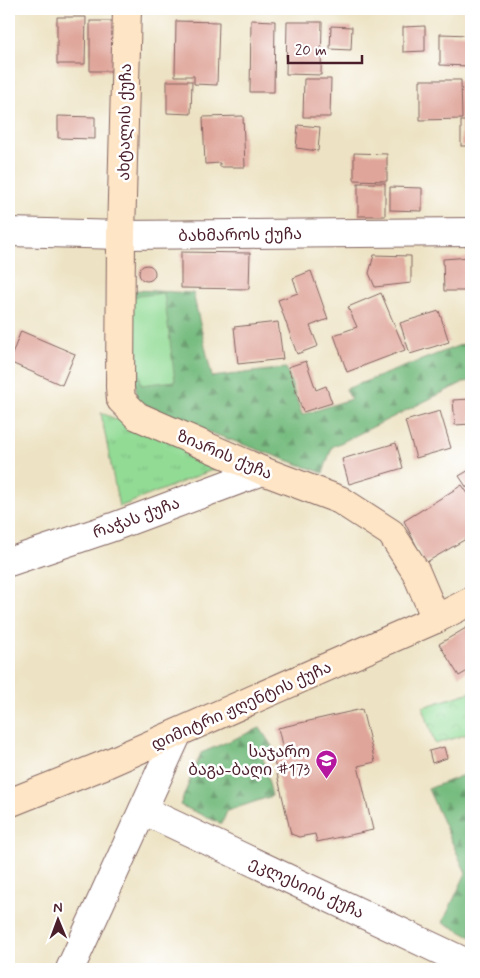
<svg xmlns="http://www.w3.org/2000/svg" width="480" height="978" font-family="Mynerve,'Noto Sans Georgian',sans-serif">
  <defs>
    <pattern id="grass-tufts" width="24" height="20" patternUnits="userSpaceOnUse" patternTransform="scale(1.25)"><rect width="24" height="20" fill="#92db95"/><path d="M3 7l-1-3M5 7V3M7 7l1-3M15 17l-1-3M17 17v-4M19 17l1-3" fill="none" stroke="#7fbc81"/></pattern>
    <pattern id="forest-firs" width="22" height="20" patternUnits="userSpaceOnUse" patternTransform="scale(1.25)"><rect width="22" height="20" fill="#75bb7e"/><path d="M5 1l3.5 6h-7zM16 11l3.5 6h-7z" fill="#629767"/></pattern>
    <pattern id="park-crowns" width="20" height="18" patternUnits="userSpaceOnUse" patternTransform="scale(1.25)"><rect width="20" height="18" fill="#92db95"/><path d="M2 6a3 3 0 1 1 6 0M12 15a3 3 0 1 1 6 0" fill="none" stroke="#7fbc81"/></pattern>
  </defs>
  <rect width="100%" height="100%" fill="#fff"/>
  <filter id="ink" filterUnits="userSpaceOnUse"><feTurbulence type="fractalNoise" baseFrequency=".02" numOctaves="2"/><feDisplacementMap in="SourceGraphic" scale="10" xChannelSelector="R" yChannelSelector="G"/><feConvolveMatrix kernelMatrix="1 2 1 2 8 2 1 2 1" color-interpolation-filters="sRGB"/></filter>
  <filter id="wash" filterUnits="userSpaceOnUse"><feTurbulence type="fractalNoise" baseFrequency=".0096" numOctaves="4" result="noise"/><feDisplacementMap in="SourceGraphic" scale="20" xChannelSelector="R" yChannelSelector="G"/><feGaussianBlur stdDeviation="1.12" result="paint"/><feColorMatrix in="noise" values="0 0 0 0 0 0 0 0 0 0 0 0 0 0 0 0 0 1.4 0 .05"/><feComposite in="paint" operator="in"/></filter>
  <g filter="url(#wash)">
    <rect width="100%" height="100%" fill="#ede3c4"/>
    <polygon fill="url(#grass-tufts)" stroke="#6e7d60" points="101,413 215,459 217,468 119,507"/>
    <g fill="url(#forest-firs)" stroke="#606d54">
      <polygon points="134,290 193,293 212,377 286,368 302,415 351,399 346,389 471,341 471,381 464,382 332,447 323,473 175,420 137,400 128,296"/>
      <polygon points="260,728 275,751 262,754 272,796 227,811 222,824 180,805 201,753"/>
      <polygon points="471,772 471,937 443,922 466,873 428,789"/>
    </g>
    <polygon fill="url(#park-crowns)" stroke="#6e7d60" points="471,692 471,733 435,744 423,707"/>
    <polygon fill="#92db95" stroke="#6e7d60" points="164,293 175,381 141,385 130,297"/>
    <g id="blocks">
      <g fill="#dfa59a">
        <polygon points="57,17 86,17 85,64 57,64"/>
        <polygon points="251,20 275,21 274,92 250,92"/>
        <rect x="90" y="21" width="27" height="50"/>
        <polygon points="176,21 219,22 217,85 194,84 194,76 175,76"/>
        <polygon points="287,22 322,22 321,75 286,74"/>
        <polygon points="331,26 352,27 351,50 330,49"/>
        <polygon points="425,26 425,51 403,52 403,27"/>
        <polygon points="440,34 471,35 471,66 440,65"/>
        <polygon points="304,79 331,79 330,117 303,117"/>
        <polygon points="420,80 461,80 462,119 420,120"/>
        <polygon points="167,81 192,81 191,114 167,113"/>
        <polygon points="58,116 95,117 95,139 58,138"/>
        <polygon points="243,116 245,167 220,167 220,163 205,164 203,117"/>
        <rect x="461" y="121" width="10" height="25"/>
        <polygon points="298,125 320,127 318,151 296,148"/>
        <polygon points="354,153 387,154 387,181 354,180"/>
        <rect x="358" y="183" width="27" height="33"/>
        <polygon points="390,187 422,188 422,211 390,210"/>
        <polygon points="181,252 250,253 249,289 181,288"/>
        <polygon points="374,255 411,256 411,283 375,287 369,273"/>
        <polygon points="471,257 471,291 444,291 443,259"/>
        <circle cx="147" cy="273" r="8"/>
        <polygon points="311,271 328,319 310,326 318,346 297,354 278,300 298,293 293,278"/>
        <polygon points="381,293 405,350 347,372 334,335 357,327 348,307"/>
        <polygon points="439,311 449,342 410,354 400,323"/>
        <polygon points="278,322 283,359 238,364 234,327"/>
        <polygon points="21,331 75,354 62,385 9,362"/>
        <polygon points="306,361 316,390 326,386 332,403 303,412 288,367"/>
        <polygon points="471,399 471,424 455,425 453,400"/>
        <polygon points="440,411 451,448 416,458 405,421"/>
        <polygon points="396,443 403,468 349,484 342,459"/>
        <polygon points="471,469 471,485 467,488 459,476"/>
        <polygon points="462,485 471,498 471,536 425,563 404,521"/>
        <polygon points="471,625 471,669 459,676 439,644"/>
        <polygon points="362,709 375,762 358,766 373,830 317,842 315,834 299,837 291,834 274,761 285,758 278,728"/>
        <polygon points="444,747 447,758 432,763 429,751"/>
      </g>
    </g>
  </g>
  <g filter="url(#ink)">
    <use href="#blocks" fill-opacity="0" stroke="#836461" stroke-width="1"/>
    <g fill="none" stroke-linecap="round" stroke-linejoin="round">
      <defs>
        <g id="street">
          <polyline points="9,232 121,235 471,232"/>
          <polyline points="9,562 113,527 263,471"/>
          <polyline points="143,810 471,965"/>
          <polyline points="70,969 178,733"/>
        </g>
        <g id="secondary">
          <polyline points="127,9 121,235 120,387 121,400 137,416 263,471 340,500 391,533 416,572 436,619"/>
          <polyline points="9,803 104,765 436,619 471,601"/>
        </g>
      </defs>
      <use href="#street" stroke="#836461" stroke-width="30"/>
      <use href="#secondary" stroke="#836461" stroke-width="30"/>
      <use href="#street" stroke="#fff" stroke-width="28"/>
      <use href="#secondary" stroke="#fde5c5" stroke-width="28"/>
    </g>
  </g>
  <defs>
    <symbol id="school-pin" viewBox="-11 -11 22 30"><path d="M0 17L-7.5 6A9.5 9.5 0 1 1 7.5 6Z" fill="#b5179e" stroke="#fff"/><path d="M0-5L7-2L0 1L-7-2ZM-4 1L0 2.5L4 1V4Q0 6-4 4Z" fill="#fff"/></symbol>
  </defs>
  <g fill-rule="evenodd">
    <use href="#school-pin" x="314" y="748" width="25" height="34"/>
  </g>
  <g text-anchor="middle" stroke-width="5" stroke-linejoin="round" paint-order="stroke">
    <g font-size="16" fill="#4a1f2b" stroke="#fff">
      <text transform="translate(124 122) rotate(-89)" y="6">ახტალის ქუჩა</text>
      <text transform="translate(240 234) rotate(-1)" y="6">ბახმაროს ქუჩა</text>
      <text transform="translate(225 454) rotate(23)" y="6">ზიარის ქუჩა</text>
      <text transform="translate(136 517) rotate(-20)" y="6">რაჭას ქუჩა</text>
      <text transform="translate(241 705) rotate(-24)" y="6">დიმიტრი ჟღენტის ქუჩა</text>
      <text transform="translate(307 887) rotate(25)" y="6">ეკლესიის ქუჩა</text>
    </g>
    <g font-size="16" fill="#4a1f2b" stroke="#fff" text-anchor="end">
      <text x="310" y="757">საჯარო<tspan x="310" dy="18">ბაგა-ბაღი #173</tspan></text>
    </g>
  </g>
  <rect width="480" height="978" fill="none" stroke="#fff" stroke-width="30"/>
  <g transform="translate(58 920) rotate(359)" stroke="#ffffff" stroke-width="4" paint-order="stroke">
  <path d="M0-4L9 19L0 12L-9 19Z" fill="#4a1f2b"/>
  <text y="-8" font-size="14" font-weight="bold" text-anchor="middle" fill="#4a1f2b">N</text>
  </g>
  <path d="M288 55v8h74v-8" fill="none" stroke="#4a1f2b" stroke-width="2.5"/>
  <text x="295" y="55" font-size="15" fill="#4a1f2b" stroke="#ffffff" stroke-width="4" paint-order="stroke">20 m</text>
</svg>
